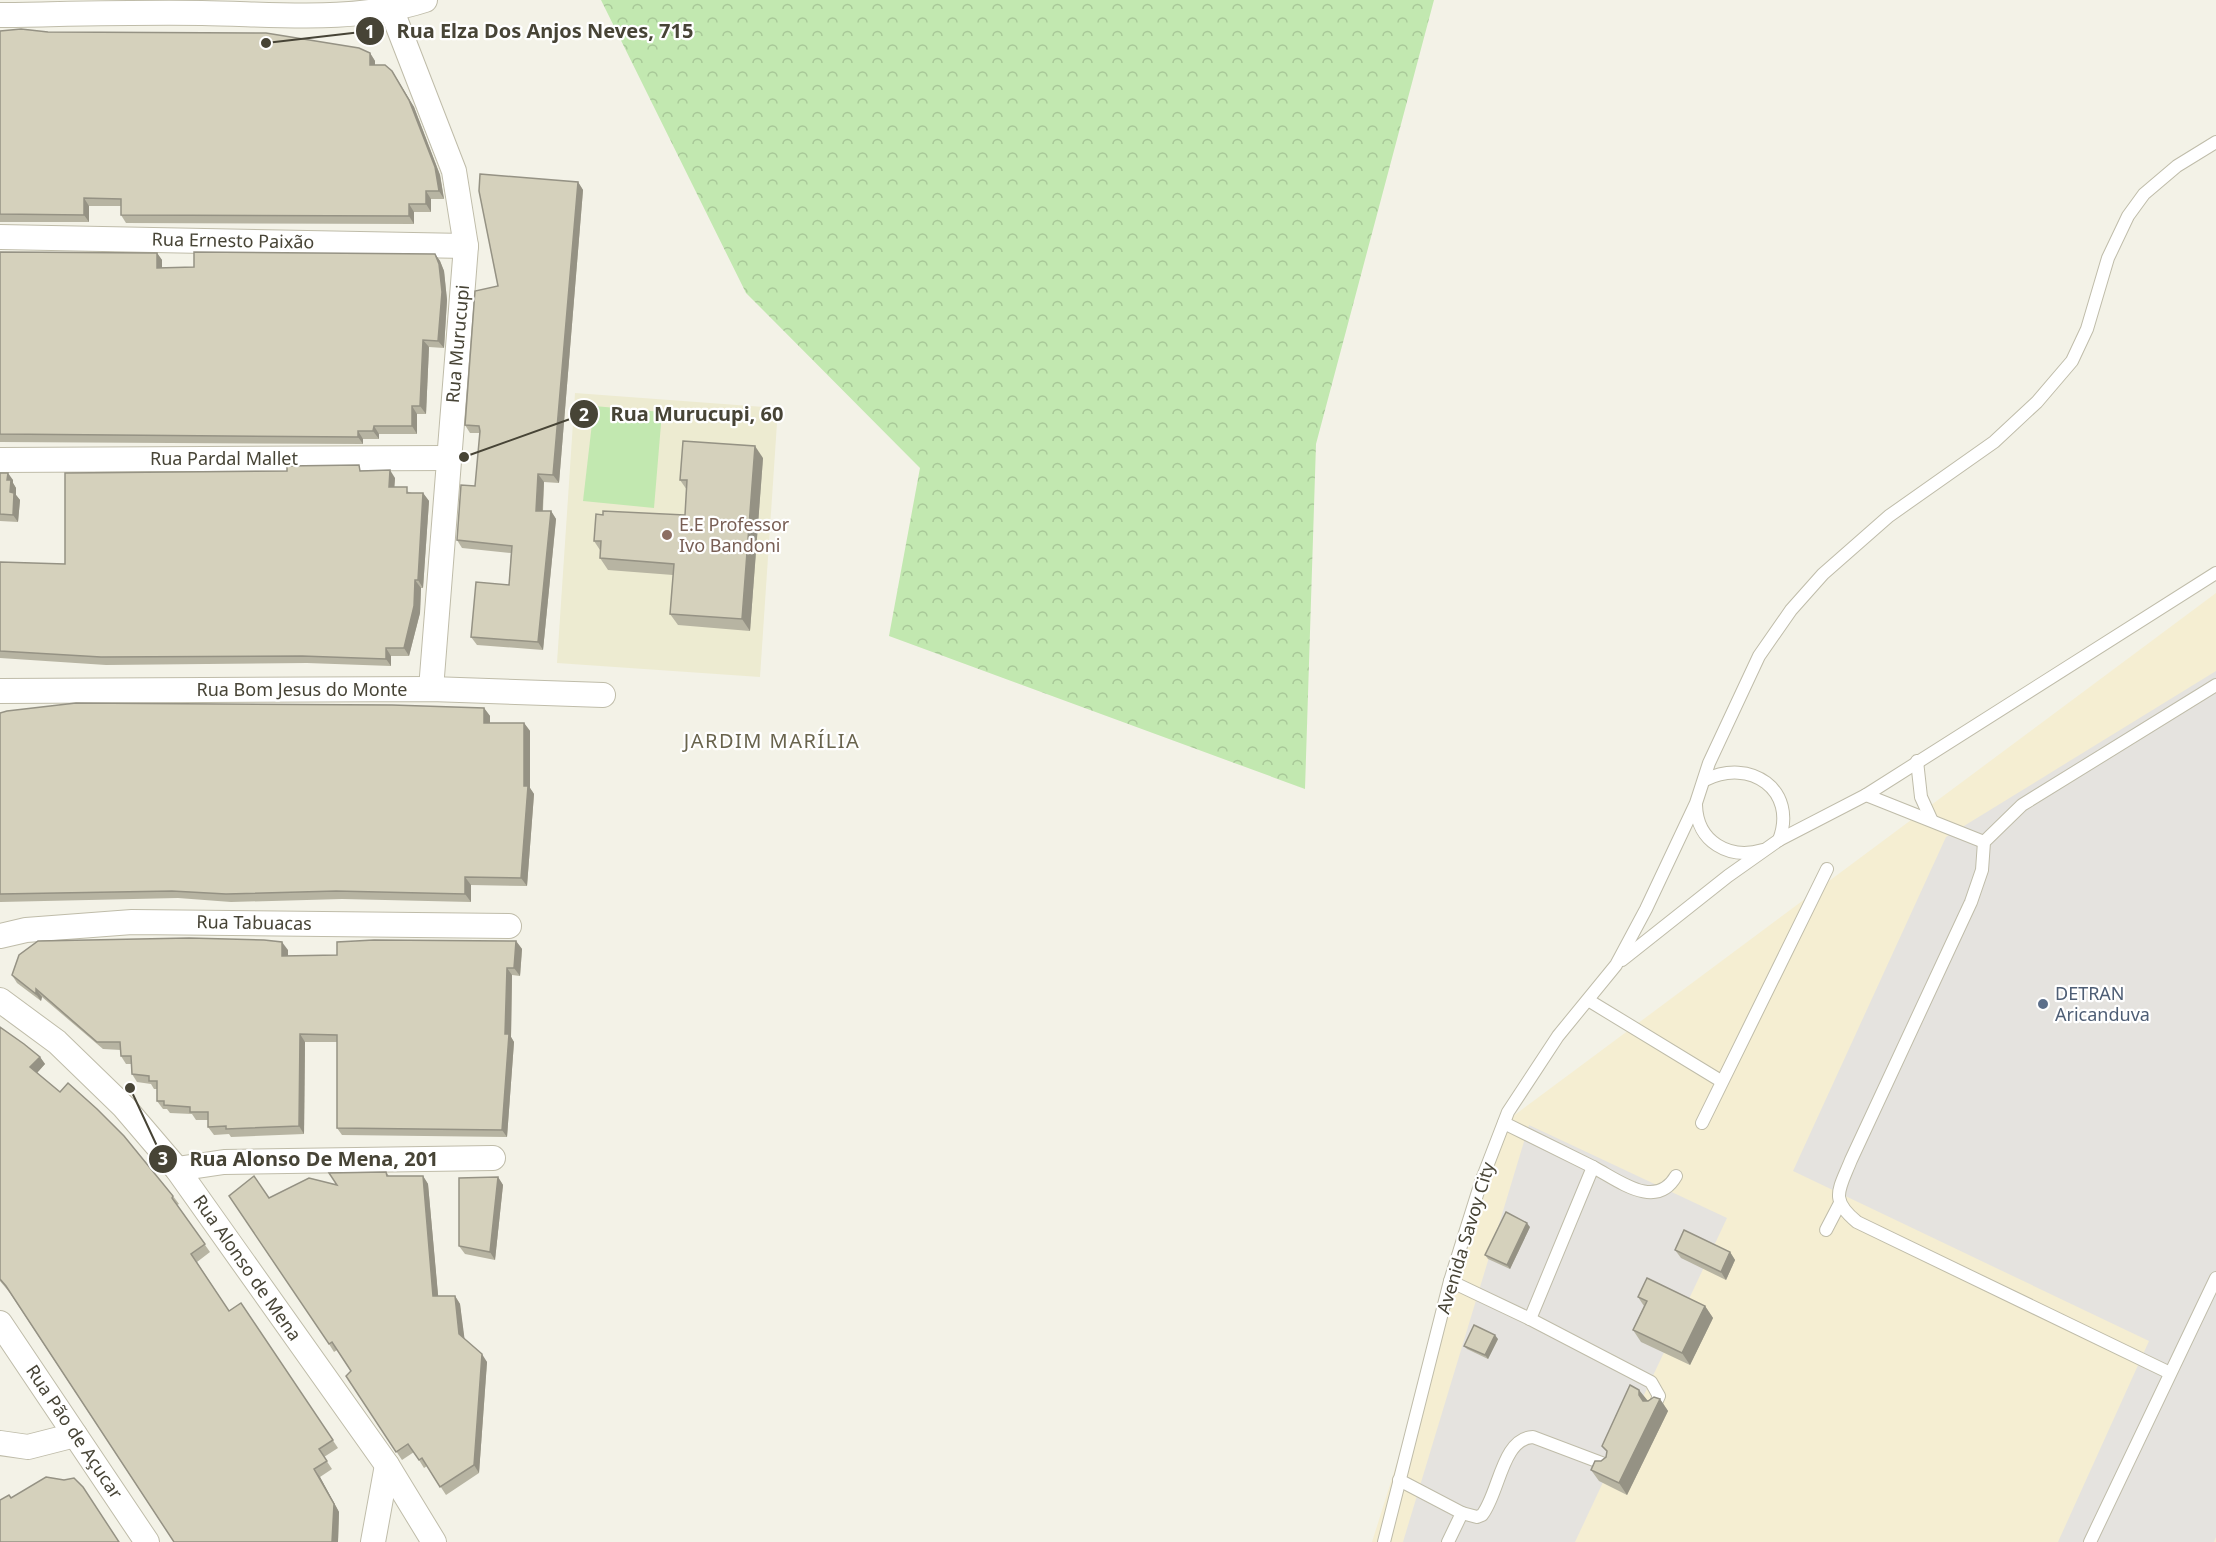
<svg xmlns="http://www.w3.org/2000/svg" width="2216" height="1542" font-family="'Noto Sans',sans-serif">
  <defs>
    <pattern id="forest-crowns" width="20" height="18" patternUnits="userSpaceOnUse" patternTransform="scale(1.5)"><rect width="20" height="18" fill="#c2e8b0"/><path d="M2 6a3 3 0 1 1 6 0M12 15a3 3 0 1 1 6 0" fill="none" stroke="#a8c898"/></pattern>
  </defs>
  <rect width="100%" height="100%" fill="#f3f2e7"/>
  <polygon fill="#f5eed2" points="2216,593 2216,1542 1372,1542 1504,1123"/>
  <polygon fill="#edebd1" points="575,393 778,408 760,677 557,663"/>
  <polygon fill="url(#forest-crowns)" points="601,0 1434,0 1316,444 1305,789 889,636 920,468 746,293"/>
  <polygon fill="#c2e8b0" points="594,406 662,412 654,508 583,501"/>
  <g fill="#e5e3df">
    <polygon points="2216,671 2216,1537 2214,1542 2058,1542 2149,1341 1793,1171 1946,837"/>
    <polygon points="1529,1125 1727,1218 1575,1542 1403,1542"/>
  </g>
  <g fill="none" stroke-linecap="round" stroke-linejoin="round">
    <defs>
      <g id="lane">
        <polyline points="1917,761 1921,797 1931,819"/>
        <path d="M1705 780C1750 757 1798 790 1779 840"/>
        <polyline points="1866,795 1984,842"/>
        <path d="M1696 805C1697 842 1729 860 1763 850"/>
        <polyline points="1622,960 1728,876 1779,840 1866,795 2216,573"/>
        <polyline points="1588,1000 1721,1081"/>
        <polyline points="1504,1123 1593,1167"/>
        <polyline points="1702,1123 1827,869"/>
        <polyline points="1826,1230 1839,1205"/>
        <path d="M1450 1281 1530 1319 1593 1167C1618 1180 1656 1211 1676 1176"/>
        <polyline points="1530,1319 1651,1382 1659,1396 1655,1405"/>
        <path d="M2170 1373 1857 1222C1829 1199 1839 1190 1851 1160L1971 902 1982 870 1984 842 2022 805 2216 685"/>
        <polyline points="1399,1480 1462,1513 1448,1542"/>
        <path d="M1462 1513 1477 1517 1482 1515C1499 1494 1502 1438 1533 1437L1607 1465"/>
        <polyline points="1384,1542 1450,1281 1481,1182 1508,1112 1558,1036 1616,965 1646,909 1696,803 1709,763 1759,656 1791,610 1823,574 1889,516 1994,442 2037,402 2072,361 2087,329 2108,258 2128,216 2144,194 2177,166 2216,142"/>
        <polyline points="2090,1542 2216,1278"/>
      </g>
      <g id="street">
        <polyline points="392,11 454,171 466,246 431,689"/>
        <path d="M0 15C67 14 135 12 202 13 276 14 354 23 425 0"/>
        <polyline points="0,237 466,246"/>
        <polyline points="0,460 448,458"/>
        <polyline points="0,691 431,689 603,695"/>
        <polyline points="0,936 26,930 132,922 509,926"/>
        <polyline points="0,1000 57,1042 124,1107 177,1169 387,1465 434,1542"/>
        <polyline points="177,1169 224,1162 493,1158"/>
        <polyline points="0,1323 147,1542"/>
        <polyline points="0,1443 28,1447 75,1435"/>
        <polyline points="373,1542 387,1465"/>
      </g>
    </defs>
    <use href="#lane" stroke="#bfbca9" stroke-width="14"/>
    <use href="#street" stroke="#bfbca9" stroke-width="26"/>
    <use href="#lane" stroke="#fff" stroke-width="12"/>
    <use href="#street" stroke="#fff" stroke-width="24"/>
  </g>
  <g fill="#b7b4a2">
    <polygon points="0,31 48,32 370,53 375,61 375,65 397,79 414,107 440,175 444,199 431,199 431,212 414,212 414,224 126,223 121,215 121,206 89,206 89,222 0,222"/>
    <polygon points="578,182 583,190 559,483 544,482 543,511 551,511 556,519 543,650 477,645 471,637 509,585 511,553 462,548 457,540 475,486 480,433 470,433 465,425 498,286"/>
    <polygon points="0,252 157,253 162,260 162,268 194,267 435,254 440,261 444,271 447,300 444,348 429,347 426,414 417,414 417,434 379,434 379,439 363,439 363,444 0,442"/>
    <polygon points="763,458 750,631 678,625 670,614 673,575 608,570 600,558 600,550 594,541 603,515 685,515 687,490 680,480"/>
    <polygon points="363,471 395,478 394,487 412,493 423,493 429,501 423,588 421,588 420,613 409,656 391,656 391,666 307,663 106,665 0,658 0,562 65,564"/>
    <polygon points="0,473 13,480 13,483 16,488 16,495 20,500 18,522 0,521"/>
    <polygon points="484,708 490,716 490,723 524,723 530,731 530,788 534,794 527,886 471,885 471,902 342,899 231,902 178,898 0,902 0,713"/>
    <polygon points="516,941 522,949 520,976 512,975 511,1037 514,1042 507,1137 342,1135 337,1128 337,1042 305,1042 304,1134 231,1137 229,1134 214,1135 208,1127 208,1120 196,1120 192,1114 170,1113 167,1109 163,1109 157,1101 157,1089 154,1089 151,1084 137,1082 132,1074 131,1064 126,1064 121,1056 121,1050 103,1049 42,997 41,1001 17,983 12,975 288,950 288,956 337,955"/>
    <polygon points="0,1027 40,1057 45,1064 37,1073 173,1196 179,1204 177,1205 210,1252 197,1262 229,1311 241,1303 338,1448 324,1457 332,1469 320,1477 339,1512 338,1542 174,1542 10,1293 0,1281"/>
    <polygon points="386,1172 389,1176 423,1176 428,1184 438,1296 455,1296 460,1304 464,1339 487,1362 479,1473 446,1495 427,1466 424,1468 414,1452 402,1460 346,1376 351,1371 337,1350 334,1352 329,1344 269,1198 337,1185"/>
    <polygon points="498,1177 503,1185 495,1260 465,1254 459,1246"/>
    <polygon points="1530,1227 1510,1269 1488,1259 1485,1255"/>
    <polygon points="1675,1250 1730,1252 1735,1260 1726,1280 1681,1258"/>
    <polygon points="1638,1297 1705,1306 1713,1318 1690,1365 1641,1342 1633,1330 1644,1306"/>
    <polygon points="1498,1339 1488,1359 1467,1349 1464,1346"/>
    <polygon points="1639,1390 1647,1401 1660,1399 1668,1411 1627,1495 1599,1481 1591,1470 1606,1457 1607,1452 1602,1446"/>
  </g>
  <g fill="#959284">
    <polygon points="370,53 375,61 375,73 370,65"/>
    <polygon points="392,71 414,107 440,175 444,199 439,191"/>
    <polygon points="578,182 583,190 559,483 553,475"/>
    <polygon points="426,191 431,199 431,212 426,204"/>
    <polygon points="84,198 89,206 89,222 84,215"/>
    <polygon points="409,204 414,212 414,224 409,216"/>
    <polygon points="157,253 162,260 162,275 157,268"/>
    <polygon points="435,254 440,261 444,271 447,300 444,348 438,341"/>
    <polygon points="423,340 429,347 426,414 420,406"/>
    <polygon points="412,406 417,414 417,434 412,426"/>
    <polygon points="374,426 379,434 379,439 373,431"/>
    <polygon points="358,431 363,439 363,444 358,437"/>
    <polygon points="755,446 763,458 750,631 742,619"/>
    <polygon points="390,470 395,478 394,494 389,487"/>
    <polygon points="8,473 13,480 13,483 16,488 16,495 20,500 18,522 13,515 10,492 7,480"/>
    <polygon points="538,474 544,482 542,519 536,511"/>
    <polygon points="423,493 429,501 423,588 418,580"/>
    <polygon points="551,511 556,519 543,650 538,642"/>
    <polygon points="415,580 421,588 420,613 409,656 404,648"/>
    <polygon points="386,648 391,656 391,666 386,659"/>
    <polygon points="484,708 490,716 490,731 484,723"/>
    <polygon points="524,723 530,731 530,788 534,794 527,886 521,878 524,786"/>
    <polygon points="465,877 471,885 471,902 465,894"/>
    <polygon points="516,941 522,949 520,976 514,968"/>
    <polygon points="282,942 288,950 288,963 282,956"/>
    <polygon points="507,968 512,975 511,1037 514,1042 507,1137 502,1130"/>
    <polygon points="36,989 42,997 41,1001 36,994"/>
    <polygon points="300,1034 305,1042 304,1134 299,1126"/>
    <polygon points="40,1057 45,1064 35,1075 30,1067"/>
    <polygon points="423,1176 428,1184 439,1305 433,1296"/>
    <polygon points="498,1177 503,1185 495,1260 490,1252"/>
    <polygon points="1527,1223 1530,1227 1510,1269 1507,1265"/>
    <polygon points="1730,1252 1735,1260 1726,1280 1721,1272"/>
    <polygon points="455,1296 460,1304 465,1342 459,1334"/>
    <polygon points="1705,1306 1713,1318 1690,1365 1682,1353"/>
    <polygon points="1495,1335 1498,1339 1488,1359 1485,1355"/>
    <polygon points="482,1354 487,1362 479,1473 474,1465"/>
    <polygon points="1639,1390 1648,1401 1647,1406 1639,1395"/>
    <polygon points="1660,1399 1668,1411 1627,1495 1619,1483"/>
    <polygon points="314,1469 320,1477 339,1512 338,1542 332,1542"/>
  </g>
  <g fill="#d5d1bc" stroke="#959284" stroke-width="1.5">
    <polygon points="21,29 48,32 266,33 359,48 370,53 370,65 385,65 392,71 409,100 435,167 439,191 426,191 426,204 409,204 409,216 121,215 121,199 84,198 84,215 0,214 0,31"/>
    <polygon points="480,174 578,182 553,475 538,474 536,511 551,511 538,642 471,637 476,582 509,585 512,546 457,540 461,485 475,486 480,431 479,426 465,425 475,291 498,286 479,191"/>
    <polygon points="0,252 157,253 157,268 194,267 194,252 435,254 439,264 442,292 438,341 423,340 420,406 412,406 412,426 374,426 373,431 358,431 358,437 0,434"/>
    <polygon points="683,441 755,446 742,619 670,614 674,564 600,558 601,541 594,541 596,514 603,515 603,511 685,515 687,480 680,480"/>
    <polygon points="359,465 360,471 390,470 389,487 407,487 407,493 423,493 418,580 415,580 414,606 404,648 386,648 386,659 302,656 101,657 0,651 0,562 65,564 65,473 287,471 287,466"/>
    <polygon points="0,473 8,473 7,480 11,480 10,492 14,493 13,515 0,514"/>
    <polygon points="76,703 392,705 484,708 484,723 524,723 524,786 528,786 521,878 465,877 465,894 336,891 226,894 172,891 0,894 0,713 7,711"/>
    <polygon points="189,938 264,940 282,942 282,956 337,955 337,942 374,940 516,941 514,968 507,968 505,1034 509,1034 502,1130 337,1128 337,1035 300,1034 299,1126 226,1129 226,1126 208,1127 208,1112 190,1112 190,1107 164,1105 164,1101 157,1101 157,1081 149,1081 149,1076 132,1074 131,1056 121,1056 120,1042 97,1042 36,989 36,994 12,975 19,955 38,941"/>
    <polygon points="0,1027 24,1044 40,1057 30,1067 60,1092 68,1083 97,1109 124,1136 173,1196 172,1198 205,1244 191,1254 229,1311 241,1303 333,1440 319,1449 327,1461 314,1469 334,1504 332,1542 174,1542 6,1286 0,1279"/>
    <polygon points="386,1172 387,1176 423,1176 433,1296 455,1296 459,1334 482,1354 474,1465 440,1487 422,1458 419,1460 408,1444 396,1452 346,1376 351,1371 332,1342 329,1344 229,1196 254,1176 269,1198 309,1178 337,1185 329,1173"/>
    <polygon points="498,1177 490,1252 459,1246 459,1178"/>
    <polygon points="1506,1212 1527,1223 1507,1265 1485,1255"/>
    <polygon points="1684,1230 1730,1252 1721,1272 1675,1250"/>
    <polygon points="1647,1278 1705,1306 1682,1353 1633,1330 1647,1301 1638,1297"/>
    <polygon points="1474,1325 1495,1335 1485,1355 1464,1346"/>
    <polygon points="1630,1385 1639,1390 1639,1395 1643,1401 1648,1401 1654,1397 1660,1399 1619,1483 1591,1470 1595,1461 1601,1461 1606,1457 1607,1451 1602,1446"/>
    <polygon points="46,1477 64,1480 74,1478 83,1487 119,1542 0,1542 0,1500 9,1495 11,1498"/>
  </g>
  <circle fill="#8d6e63" stroke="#fff" stroke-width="2" cx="667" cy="535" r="6"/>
  <circle fill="#5c6f8a" stroke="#fff" stroke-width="2" cx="2043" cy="1004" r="6"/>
  <g text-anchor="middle" stroke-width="4.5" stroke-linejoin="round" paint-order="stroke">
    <g font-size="18" fill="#474436" stroke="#fff">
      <text transform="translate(233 241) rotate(1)" y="6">Rua Ernesto Paixão</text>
      <text transform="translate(458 344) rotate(-85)" y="6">Rua Murucupi</text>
      <text x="224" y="465">Rua Pardal Mallet</text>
      <text x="302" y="696">Rua Bom Jesus do Monte</text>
      <text transform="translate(254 923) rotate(1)" y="6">Rua Tabuacas</text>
      <text transform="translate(1466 1238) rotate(-73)" y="6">Avenida Savoy City</text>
      <text transform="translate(247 1268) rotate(55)" y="6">Rua Alonso de Mena</text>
      <text transform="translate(74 1432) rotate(56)" y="6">Rua Pão de Açucar</text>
    </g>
    <g font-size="18" fill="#785e54" stroke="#fff" text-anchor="start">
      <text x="679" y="531">E.E Professor<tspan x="679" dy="21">Ivo Bandoni</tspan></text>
    </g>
    <g font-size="18" fill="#4e5e75" stroke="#fff" text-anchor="start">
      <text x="2055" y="1000">DETRAN<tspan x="2055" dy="21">Aricanduva</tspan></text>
    </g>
    <g font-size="20" letter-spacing="1.5" fill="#69644d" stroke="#fff">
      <text x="772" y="748">JARDIM MARÍLIA</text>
    </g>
  </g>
  <path fill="none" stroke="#474436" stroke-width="2" d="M266 43L370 31M464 457L584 414M130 1088L163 1159"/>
  <g fill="#474436" stroke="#fff" stroke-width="2">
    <circle cx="266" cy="43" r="6"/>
    <circle cx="464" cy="457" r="6"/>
    <circle cx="130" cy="1088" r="6"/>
    <circle cx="370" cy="31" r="15"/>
    <circle cx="584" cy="414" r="15"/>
    <circle cx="163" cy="1159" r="15"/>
  </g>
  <g font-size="18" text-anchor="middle" font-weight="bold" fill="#fff">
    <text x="370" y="38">1</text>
    <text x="584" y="421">2</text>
    <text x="163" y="1165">3</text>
  </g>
  <g font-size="20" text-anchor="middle" font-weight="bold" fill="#474436" stroke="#fff" stroke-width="4.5" stroke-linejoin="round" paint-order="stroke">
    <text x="545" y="38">Rua Elza Dos Anjos Neves, 715</text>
    <text x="697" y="421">Rua Murucupi, 60</text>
    <text x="314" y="1166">Rua Alonso De Mena, 201</text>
  </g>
</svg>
